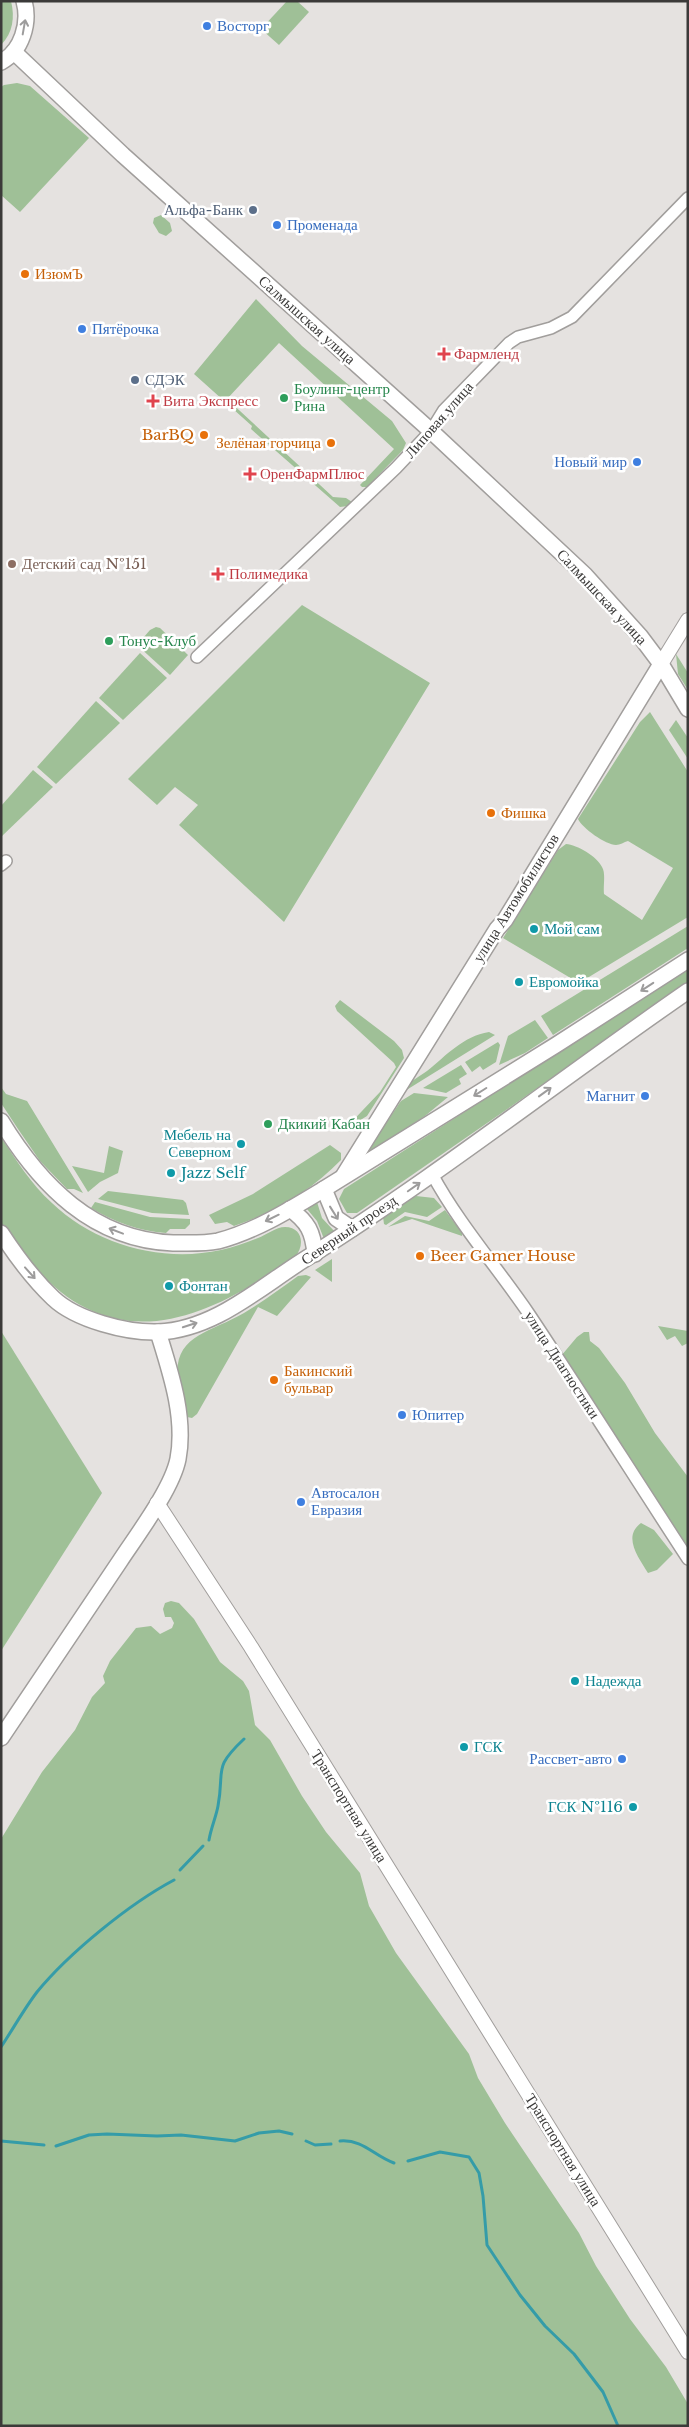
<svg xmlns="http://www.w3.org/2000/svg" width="689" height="2427" font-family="'Libre Baskerville',serif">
  <rect width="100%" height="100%" fill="#e5e2e0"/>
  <g fill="#9fc097">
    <path d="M1 1H11C15 17 13 33 1 45Z"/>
    <polygon points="287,1 297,1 309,12 279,45 261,29"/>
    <polygon points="17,83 30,86 89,138 20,212 1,195 1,87 4,85"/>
    <polygon points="161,215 170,223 172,231 166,236 159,233 153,223 154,218"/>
    <polygon points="256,299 302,346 392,421 406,443 403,450 367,487 362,487 360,485 394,449 279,343 227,399 333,497 346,498 352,502 348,506 340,507 251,429 252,426 194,374"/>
    <polygon points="302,605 430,683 284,922 179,825 198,805 175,787 157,805 128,779"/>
    <polygon points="156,627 160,628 188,655 170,675 137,645 150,630"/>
    <polygon points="140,653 167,678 123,720 99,698"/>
    <polygon points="676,654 688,673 688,690 678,674"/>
    <polygon points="96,701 120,723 56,784 37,767"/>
    <path d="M650 712 688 772V917L579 983 503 938 558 850 566 844C577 845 597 856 602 867 606 873 603 886 604 894L642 920 673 868 628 841C624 842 620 845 616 845 606 845 582 828 578 819L640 722Z"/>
    <polygon points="676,720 688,738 688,759 669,730"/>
    <polygon points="33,770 53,787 1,837 1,806"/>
    <polygon points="688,926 688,948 553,1035 541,1016"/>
    <polygon points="688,969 688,984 357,1213 347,1213 339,1199 344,1189"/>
    <polygon points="340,1000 394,1041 402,1050 404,1058 367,1116 344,1130 380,1092 396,1067 394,1063 337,1011 335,1006"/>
    <polygon points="535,1020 548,1038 525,1053 499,1065 508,1036"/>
    <path d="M489 1032 495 1035 400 1094C407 1082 416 1079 427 1071 446 1056 463 1036 489 1032Z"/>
    <polygon points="498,1042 500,1045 496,1062 483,1070 480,1066 472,1072 465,1062"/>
    <polygon points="461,1065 467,1074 459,1079 461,1084 446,1093 423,1088"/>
    <polygon points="1,1087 6,1094 27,1101 83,1193 74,1189 67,1189 40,1161 18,1129 1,1103"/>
    <polygon points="414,1093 448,1097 425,1116 371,1151 369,1148 401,1101"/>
    <path d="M1 1137C16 1160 31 1184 52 1203 96 1245 162 1263 221 1250 234 1247 246 1243 258 1238 266 1235 276 1227 285 1227 303 1227 305 1246 295 1257 215 1313 125 1360 42 1275 32 1265 4 1234 1 1221 0 1214 1 1205 1 1198 1 1177 1 1157 1 1137Z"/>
    <path d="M330 1145 341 1153V1160C312 1190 274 1213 234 1226L227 1222 215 1224 209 1215 253 1194Z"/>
    <polygon points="109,1146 123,1151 118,1173 100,1182 88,1192 72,1166 104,1173"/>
    <polygon points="108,1191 183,1200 186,1203 189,1215 152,1213 98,1199"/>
    <polygon points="416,1196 434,1198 442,1207 427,1217 405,1212 386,1225 384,1224 383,1217"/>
    <path d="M95 1202 150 1217 190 1219V1224L185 1229H170L166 1233C139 1231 114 1222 91 1208Z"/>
    <polygon points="317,1202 322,1218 335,1232 324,1239 317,1221 307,1209"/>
    <polygon points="445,1210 462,1233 462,1236 412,1219 388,1227 405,1216 429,1221"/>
    <polygon points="332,1259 332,1282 315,1270"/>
    <path d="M306 1275 311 1277 277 1316 258 1307 197 1414 192 1418 187 1417C182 1409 181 1397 179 1387 169 1335 208 1334 244 1313 262 1302 280 1289 298 1276Z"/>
    <polygon points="658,1326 688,1331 688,1343 682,1346 675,1336 667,1340"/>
    <polygon points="1,1331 102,1493 1,1651"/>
    <polygon points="584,1332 589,1332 590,1341 599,1348 625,1383 655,1433 688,1477 688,1551 561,1356 577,1337"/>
    <path d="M641 1523 654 1530 673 1554 657 1570 648 1573C639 1558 622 1537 641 1523Z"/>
    <polygon points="171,1601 179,1603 194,1619 220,1662 243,1681 249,1691 255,1725 270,1740 302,1796 326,1832 360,1873 369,1906 396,1953 469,2054 478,2078 505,2123 579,2233 596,2266 630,2319 666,2367 688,2404 688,2426 1,2426 1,1839 42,1772 75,1730 92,1697 105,1683 103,1676 110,1661 136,1628 151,1626 160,1634 172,1628 174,1623 171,1617 165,1617 163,1609 165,1603"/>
  </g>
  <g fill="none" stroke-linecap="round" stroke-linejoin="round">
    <g stroke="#359ca8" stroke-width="3">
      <path d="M209 1840C211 1828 216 1817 218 1806 225 1769 212 1769 244 1739"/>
      <polyline points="180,1870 203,1846"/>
      <path d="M1 2047C13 2029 24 2009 37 1992 69 1953 129 1904 174 1880"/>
      <polyline points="1,2141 44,2145"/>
      <polyline points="306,2141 315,2145 331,2144"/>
      <path d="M340 2141C363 2139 374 2156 394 2163"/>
      <polyline points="56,2146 89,2135 107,2134 157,2136 181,2135 235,2141 259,2133 279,2131 292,2134"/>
      <polyline points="408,2161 440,2152 469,2157 479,2173 483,2196 487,2245 520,2295 545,2326 574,2354 603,2392 618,2426"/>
    </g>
    <defs>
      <g id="minor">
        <polyline points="197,657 396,468 431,431 444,410 509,343 518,337 551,328 572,317 688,198"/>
        <polyline points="1,865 6,861"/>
        <path d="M432 1174C459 1224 497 1267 529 1314 583 1395 635 1478 688 1559"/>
      </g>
      <g id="tertiary">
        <polyline points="661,664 688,620"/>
        <polyline points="157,1503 251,1647 688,2352"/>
      </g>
      <g id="secondary">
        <polyline points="14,52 123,155 431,431 585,575 640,636 661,664 688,709"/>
        <path d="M1 62C22 51 30 23 24 1"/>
        <path d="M1 1121C40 1185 93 1240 173 1243 188 1243 203 1244 218 1241 256 1231 291 1209 324 1189L556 1045 688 960"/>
        <polyline points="344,1175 497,929 505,920 661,664"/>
        <polyline points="324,1189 336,1218 352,1229"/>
        <path d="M290 1209C308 1222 313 1232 315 1254"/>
        <path d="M1 1233C16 1256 33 1279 53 1298 76 1320 127 1333 158 1332 213 1330 258 1289 302 1261 435 1178 559 1080 688 991"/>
        <path d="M1 1738C41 1679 80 1620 120 1561 137 1535 172 1489 178 1459 186 1417 170 1371 158 1332"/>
      </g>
    </defs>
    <use href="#minor" stroke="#a19e9c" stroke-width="14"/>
    <use href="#tertiary" stroke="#a19e9c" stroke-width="16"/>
    <use href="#secondary" stroke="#a19e9c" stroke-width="18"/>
    <use href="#minor" stroke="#fff" stroke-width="11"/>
    <use href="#tertiary" stroke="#fff" stroke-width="14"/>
    <use href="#secondary" stroke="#fff" stroke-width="15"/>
  </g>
  <defs><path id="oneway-shaft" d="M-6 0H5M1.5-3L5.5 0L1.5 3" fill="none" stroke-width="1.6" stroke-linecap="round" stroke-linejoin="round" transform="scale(1.25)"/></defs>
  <g stroke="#9d9c9c">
    <use href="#oneway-shaft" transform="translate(24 27) rotate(-80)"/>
    <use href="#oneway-shaft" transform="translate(647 987) rotate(147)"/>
    <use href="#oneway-shaft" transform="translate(480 1092) rotate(148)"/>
    <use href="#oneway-shaft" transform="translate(545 1092) rotate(-36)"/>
    <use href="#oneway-shaft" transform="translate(414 1187) rotate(-35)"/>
    <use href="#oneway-shaft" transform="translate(334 1213) rotate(58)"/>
    <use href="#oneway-shaft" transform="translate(272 1218) rotate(154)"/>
    <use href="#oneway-shaft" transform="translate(116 1231) rotate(-159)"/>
    <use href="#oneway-shaft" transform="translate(30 1273) rotate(48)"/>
    <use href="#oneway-shaft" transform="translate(190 1325) rotate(-18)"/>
  </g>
  <g fill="#3f7fe0" stroke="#fff" stroke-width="2">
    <circle cx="207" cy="26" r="5"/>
    <circle cx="277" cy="225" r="5"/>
    <circle cx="82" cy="329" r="5"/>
    <circle cx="637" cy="462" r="5"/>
    <circle cx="645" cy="1096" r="5"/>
    <circle cx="402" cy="1415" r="5"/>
    <circle cx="301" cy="1502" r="5"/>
    <circle cx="622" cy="1759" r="5"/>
  </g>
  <g fill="#5c6f8a" stroke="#fff" stroke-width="2">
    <circle cx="253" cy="210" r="5"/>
    <circle cx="135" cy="380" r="5"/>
  </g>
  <g fill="#e8710a" stroke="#fff" stroke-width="2">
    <circle cx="25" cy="274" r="5"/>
    <circle cx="204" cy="435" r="5"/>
    <circle cx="331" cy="443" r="5"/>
    <circle cx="491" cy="813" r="5"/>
    <circle cx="420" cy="1256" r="5"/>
    <circle cx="274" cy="1380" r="5"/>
  </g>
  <g fill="#e0444e" stroke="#fff" stroke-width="2">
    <path d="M441.5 346.5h5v5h5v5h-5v5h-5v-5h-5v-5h5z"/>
    <path d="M150.5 393.5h5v5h5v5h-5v5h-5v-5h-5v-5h5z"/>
    <path d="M247.5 466.5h5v5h5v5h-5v5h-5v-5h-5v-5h5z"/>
    <path d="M215.5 566.5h5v5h5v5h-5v5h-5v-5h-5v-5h5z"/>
  </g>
  <g fill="#2e9e5b" stroke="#fff" stroke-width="2">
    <circle cx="284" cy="398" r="5"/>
    <circle cx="109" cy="641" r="5"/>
    <circle cx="268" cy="1124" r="5"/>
  </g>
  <circle fill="#8d6e63" stroke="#fff" stroke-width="2" cx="12" cy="564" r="5"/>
  <g fill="#0f9aa8" stroke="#fff" stroke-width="2">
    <circle cx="534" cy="929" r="5"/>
    <circle cx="519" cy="982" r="5"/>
    <circle cx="241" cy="1144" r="5"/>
    <circle cx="171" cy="1173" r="5"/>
    <circle cx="169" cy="1286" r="5"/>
    <circle cx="575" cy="1681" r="5"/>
    <circle cx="464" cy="1747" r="5"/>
    <circle cx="633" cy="1807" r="5"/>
  </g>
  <g text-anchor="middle" stroke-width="5" stroke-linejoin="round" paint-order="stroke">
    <g font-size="15" fill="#366cbe" stroke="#fff" text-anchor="start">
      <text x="217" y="31">Восторг</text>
      <text x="287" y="230">Променада</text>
      <text x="92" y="334">Пятёрочка</text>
      <text x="627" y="467" text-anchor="end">Новый мир</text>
      <text x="635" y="1101" text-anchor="end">Магнит</text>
      <text x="412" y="1420">Юпитер</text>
      <text x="311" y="1498">Автосалон<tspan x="311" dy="17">Евразия</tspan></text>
      <text x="612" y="1764" text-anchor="end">Рассвет-авто</text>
    </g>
    <g font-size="15" fill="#4e5e75" stroke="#fff" text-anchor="end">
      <text x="243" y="215">Альфа-Банк</text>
      <text x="145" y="385" text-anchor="start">СДЭК</text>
    </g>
    <g font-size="15" fill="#c56008" stroke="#fff" text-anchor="start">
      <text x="35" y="279">ИзюмЪ</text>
      <text x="194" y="440" text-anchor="end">BarBQ</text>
      <text x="321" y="448" text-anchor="end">Зелёная горчица</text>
      <text x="501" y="818">Фишка</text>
      <text x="430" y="1261">Beer Gamer House</text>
      <text x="284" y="1376">Бакинский<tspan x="284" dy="17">бульвар</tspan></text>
    </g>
    <g font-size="15" fill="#3b3a39" stroke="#fff">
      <text transform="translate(307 320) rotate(42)" y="5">Салмышская улица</text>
      <text transform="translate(439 420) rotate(-49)" y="5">Липовая улица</text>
      <text transform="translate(602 597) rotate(47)" y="5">Салмышская улица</text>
      <text transform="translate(516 898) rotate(-58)" y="5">улица Автомобилистов</text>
      <text transform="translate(349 1230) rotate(-34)" y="5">Северный проезд</text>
      <text transform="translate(562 1365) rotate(57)" y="5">улица Диагностики</text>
      <text transform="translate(349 1806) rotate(58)" y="5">Транспортная улица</text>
      <text transform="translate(563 2150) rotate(58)" y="5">Транспортная улица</text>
    </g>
    <g font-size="15" fill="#be3a42" stroke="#fff" text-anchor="start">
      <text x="454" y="359">Фармленд</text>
      <text x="163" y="406">Вита Экспресс</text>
      <text x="260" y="479">ОренФармПлюс</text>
      <text x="229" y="579">Полимедика</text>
    </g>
    <g font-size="15" fill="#27864d" stroke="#fff" text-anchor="start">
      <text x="294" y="394">Боулинг-центр<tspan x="294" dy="17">Рина</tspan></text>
      <text x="119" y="646">Тонус-Клуб</text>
      <text x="278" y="1129">Дкикий Кабан</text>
    </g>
    <g font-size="15" fill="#785e54" stroke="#fff" text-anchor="start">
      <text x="22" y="569">Детский сад №151</text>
    </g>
    <g font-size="15" fill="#0d838f" stroke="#fff" text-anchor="start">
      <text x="544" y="934">Мой сам</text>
      <text x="529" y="987">Евромойка</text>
      <text x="231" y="1140" text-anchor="end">Мебель на<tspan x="231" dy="17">Северном</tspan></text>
      <text x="181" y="1178">Jazz Self</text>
      <text x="179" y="1291">Фонтан</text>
      <text x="585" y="1686">Надежда</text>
      <text x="474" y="1752">ГСК</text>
      <text x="623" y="1812" text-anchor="end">ГСК №116</text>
    </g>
  </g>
  <rect width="689" height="2427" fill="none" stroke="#3b3a39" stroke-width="5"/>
</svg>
